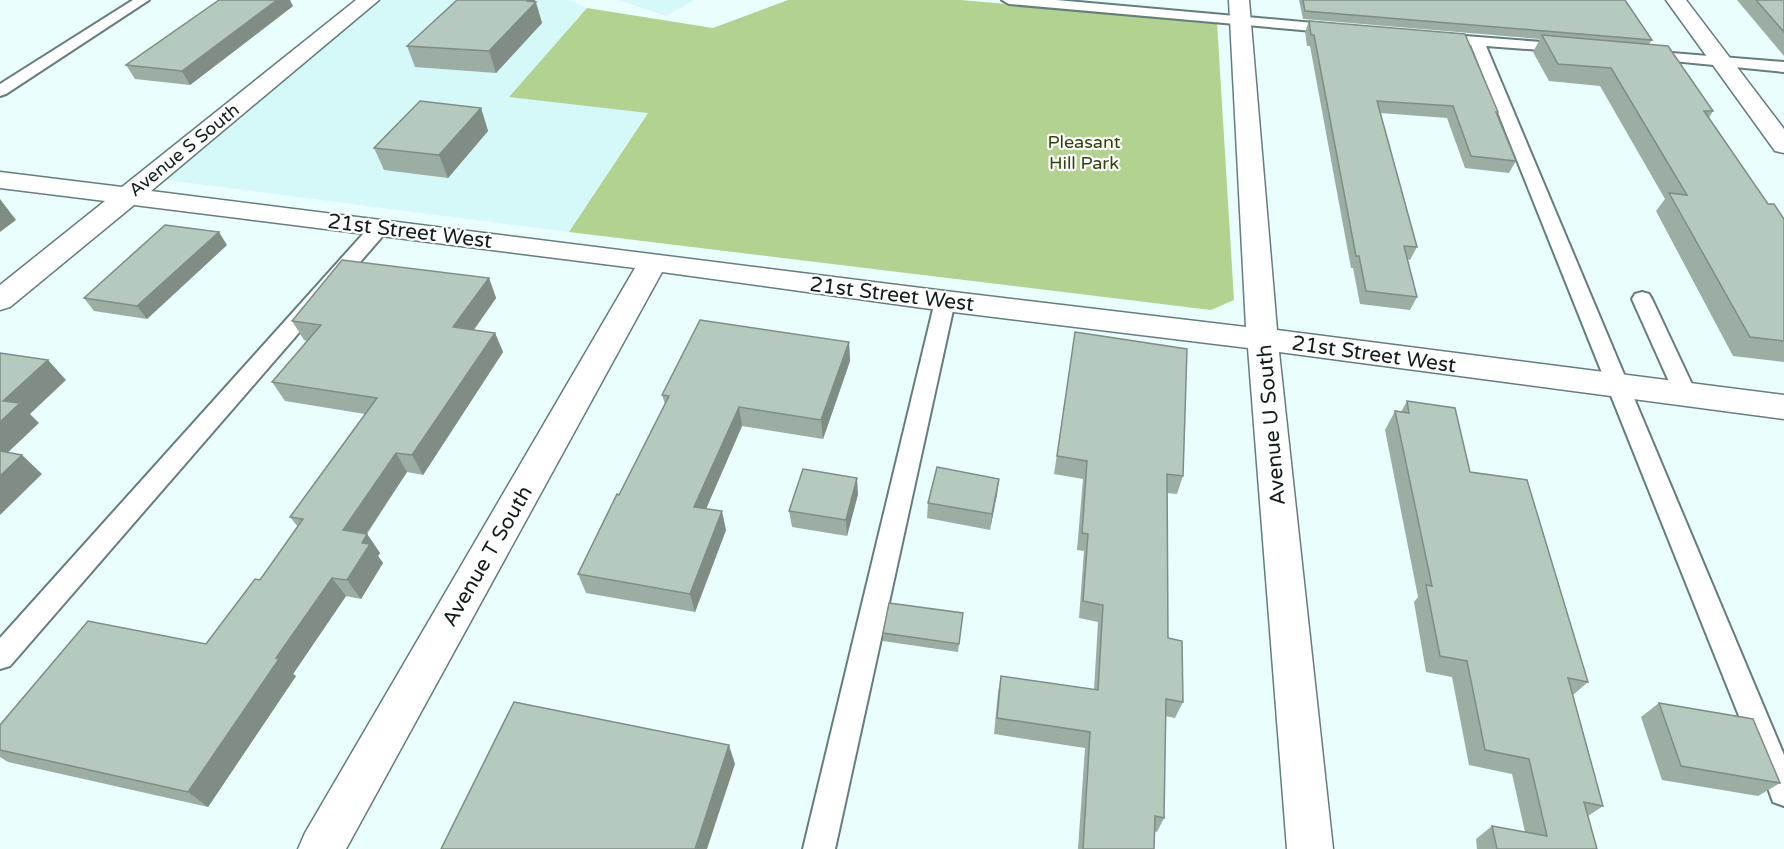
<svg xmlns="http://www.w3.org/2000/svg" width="1784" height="849" font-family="'Varela Round',sans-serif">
  <rect width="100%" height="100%" fill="#e9fefd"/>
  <g fill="#d5f9f8">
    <polygon points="378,0 569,0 587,8 510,96 648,112 569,232 166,180"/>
    <polygon points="618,0 694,0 666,16"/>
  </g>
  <polygon fill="#b2d28f" points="788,0 961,0 1217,22 1234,300 1211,310 569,232 648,113 509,97 587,8 713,28"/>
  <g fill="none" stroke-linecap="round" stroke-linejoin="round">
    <defs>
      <g id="lane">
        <polygon points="133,0 149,0 6,94 0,96 0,84"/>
        <polygon points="1002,0 1056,0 1336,25 1343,29 1336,33 1009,4"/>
        <polygon points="1465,36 1567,44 1574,48 1567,52 1486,46 1784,755 1784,806 1773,802 1769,791 1471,45 1460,43 1458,40"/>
        <polygon points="1647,51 1784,62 1784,72 1642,58 1640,55 1642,52"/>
        <polygon points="380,221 387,223 389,227 387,231 10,666 0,669 0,638 373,223"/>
        <polygon points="1642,292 1649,294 1652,299 1697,395 1694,401 1686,403 1678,401 1675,395 1632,299 1635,294"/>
        <polygon points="945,294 952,296 955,301 835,849 803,849 935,301 938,296"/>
      </g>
      <g id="street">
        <polygon points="356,0 379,0 151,191 945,291 1246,327 1229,0 1249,0 1277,330 1784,395 1784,419 1279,352 1333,849 1287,849 1248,348 945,311 662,272 346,849 298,849 305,833 635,268 134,205 10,307 0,310 0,285 105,201 0,188 0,172 122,187"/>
        <polygon points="1666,0 1686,0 1784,129 1784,153 1775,151"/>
      </g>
    </defs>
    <use href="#lane" stroke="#657d7c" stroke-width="4"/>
    <use href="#street" stroke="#657d7c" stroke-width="3"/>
    <use href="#lane" fill="#fff" fill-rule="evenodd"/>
    <use href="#street" fill="#fff" fill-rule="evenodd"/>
  </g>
  <g fill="#9cada3">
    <polygon points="1299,0 1625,0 1652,40 1649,44 1713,111 1709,118 1768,204 1784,219 1784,362 1733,356 1656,211 1665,199 1600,86 1549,81 1533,52 1540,39 1303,19"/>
    <polygon points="1737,0 1784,0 1784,56"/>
    <polygon points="536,2 542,23 496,73 415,67 407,46"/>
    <polygon points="293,6 190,85 135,79 126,65"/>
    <polygon points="1309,21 1498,112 1497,115 1516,161 1509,173 1465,168 1447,118 1380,113 1417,247 1410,260 1407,259 1417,297 1410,310 1360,304 1353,268 1351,268 1310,46 1307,46 1305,32"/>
    <polygon points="481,108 488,131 448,178 384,170 374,148"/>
    <polygon points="227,245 147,319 94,311 84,298"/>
    <polygon points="489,278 496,298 474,330 495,333 503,352 423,475 407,472 367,534 380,553 378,556 383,563 361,599 346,596 293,674 296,676 208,807 8,762 0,757 0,725 206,644 260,580 298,527 290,517 365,414 285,401 272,382 307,341 304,340 292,321"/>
    <polygon points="1075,332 1183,476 1177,494 1167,493 1168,638 1183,702 1175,718 1165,716 1164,818 1157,832 1154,831 1154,849 1078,849 1085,748 994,734 998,692 1001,676 1094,690 1098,622 1079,618 1084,551 1077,550 1083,479 1054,474"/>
    <polygon points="849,342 850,361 823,439 742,426 706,509 726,530 695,612 586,593 578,574 665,404 662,395"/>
    <polygon points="1407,401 1470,472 1588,682 1573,695 1603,806 1588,816 1597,849 1477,849 1476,839 1492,826 1525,832 1512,774 1469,765 1452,677 1426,672 1414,602 1418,597 1385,430 1395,411 1401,412"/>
    <polygon points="999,479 990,530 927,518 928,503"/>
    <polygon points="858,494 847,536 792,527 789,511"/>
    <polygon points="963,613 958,652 883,641 883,633"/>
    <polygon points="1659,703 1780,783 1758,796 1662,780 1641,717"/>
  </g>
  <g fill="#7f8d85">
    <polygon points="277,0 290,0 293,6 190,85 182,71"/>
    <polygon points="528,0 535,0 542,23 496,73 489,51"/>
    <polygon points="481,108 488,131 448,178 439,155"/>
    <polygon points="0,199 16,220 0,232"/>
    <polygon points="219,232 227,245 147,319 137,306"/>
    <polygon points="489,278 496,298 462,346 453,327"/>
    <polygon points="495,333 503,352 423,475 412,455"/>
    <polygon points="849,342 850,361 823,439 821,420"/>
    <polygon points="48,360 66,380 30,414 39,423 2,458 0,466 0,422 3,401"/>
    <polygon points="739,407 742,426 699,525 694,507"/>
    <polygon points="396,453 407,472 356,549 343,530"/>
    <polygon points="22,455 42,474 0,515 0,476"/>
    <polygon points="857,478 858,494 847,536 846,520"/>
    <polygon points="999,479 997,495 990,530 992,514"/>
    <polygon points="722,511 726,530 695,612 690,594"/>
    <polygon points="367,534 380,553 378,556 383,563 361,599 347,580 362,543"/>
    <polygon points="332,578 346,596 293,674 296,676 208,807 188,792 276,658"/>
    <polygon points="729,745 735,764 707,849 695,849"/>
  </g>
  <g fill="#b5c9be" stroke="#7f8d85" stroke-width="1.5">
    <polygon points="219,0 277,0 182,71 126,65"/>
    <polygon points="457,0 528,0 527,1 536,2 489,51 407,46"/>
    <polygon points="1303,0 1625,0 1652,40 1305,11"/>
    <polygon points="1756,0 1784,0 1784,32"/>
    <polygon points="1309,21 1465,34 1498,112 1496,112 1516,161 1471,156 1453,106 1377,101 1417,247 1404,246 1417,297 1366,291 1359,256 1356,256 1314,35 1311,35"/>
    <polygon points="1542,35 1668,46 1713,111 1704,111 1768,204 1774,204 1784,219 1784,341 1750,337 1669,193 1687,195 1611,68 1558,64"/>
    <polygon points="420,101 481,108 439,155 374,148"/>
    <polygon points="165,225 219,232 137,306 84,298"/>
    <polygon points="342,260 489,278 453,327 495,333 412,455 396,453 343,530 367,534 362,543 370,544 347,580 332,578 276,658 279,659 188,792 0,750 0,725 88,621 206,644 255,579 260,580 303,519 290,517 377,398 272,382 321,325 292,321"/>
    <polygon points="700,320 849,342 821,420 739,407 694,507 722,511 690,594 578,574 617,494 619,495 669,396 662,395"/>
    <polygon points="1075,332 1187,349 1183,476 1167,474 1168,638 1182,641 1183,702 1166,699 1164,818 1155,816 1154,849 1083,849 1090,732 997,718 1001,676 1098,690 1103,605 1083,601 1088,534 1082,533 1087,461 1057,456"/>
    <polygon points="0,353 48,360 3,401 20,403 0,422"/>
    <polygon points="1407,401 1455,408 1470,472 1527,480 1588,682 1568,678 1603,806 1584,802 1597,849 1497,849 1492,826 1547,836 1529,759 1485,750 1467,661 1440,656 1426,585 1432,586 1395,411 1409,413"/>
    <polygon points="0,451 22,455 0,476"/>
    <polygon points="937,467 999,479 992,514 928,503"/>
    <polygon points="803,469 857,478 846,520 789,511"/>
    <polygon points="889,603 963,613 959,644 883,633"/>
    <polygon points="514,702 729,745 695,849 441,849"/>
    <polygon points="1659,703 1753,719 1780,783 1681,766"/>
  </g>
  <g text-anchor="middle" stroke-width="4.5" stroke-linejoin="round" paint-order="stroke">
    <g font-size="18" fill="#2d4509" stroke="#fff">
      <text x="1084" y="148">Pleasant<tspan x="1084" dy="21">Hill Park</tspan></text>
    </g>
    <g font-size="18" fill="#121c1b" stroke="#fff">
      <text transform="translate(184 150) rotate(-39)" y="6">Avenue S South</text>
    </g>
    <g font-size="21" fill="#121c1b" stroke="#fff">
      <text transform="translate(410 231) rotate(7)" y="7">21st Street West</text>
      <text transform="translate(892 294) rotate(7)" y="7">21st Street West</text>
      <text transform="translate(1374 354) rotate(8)" y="7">21st Street West</text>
      <text transform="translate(1271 425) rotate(-95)" y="7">Avenue U South</text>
      <text transform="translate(487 556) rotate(-60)" y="7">Avenue T South</text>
    </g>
  </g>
</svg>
